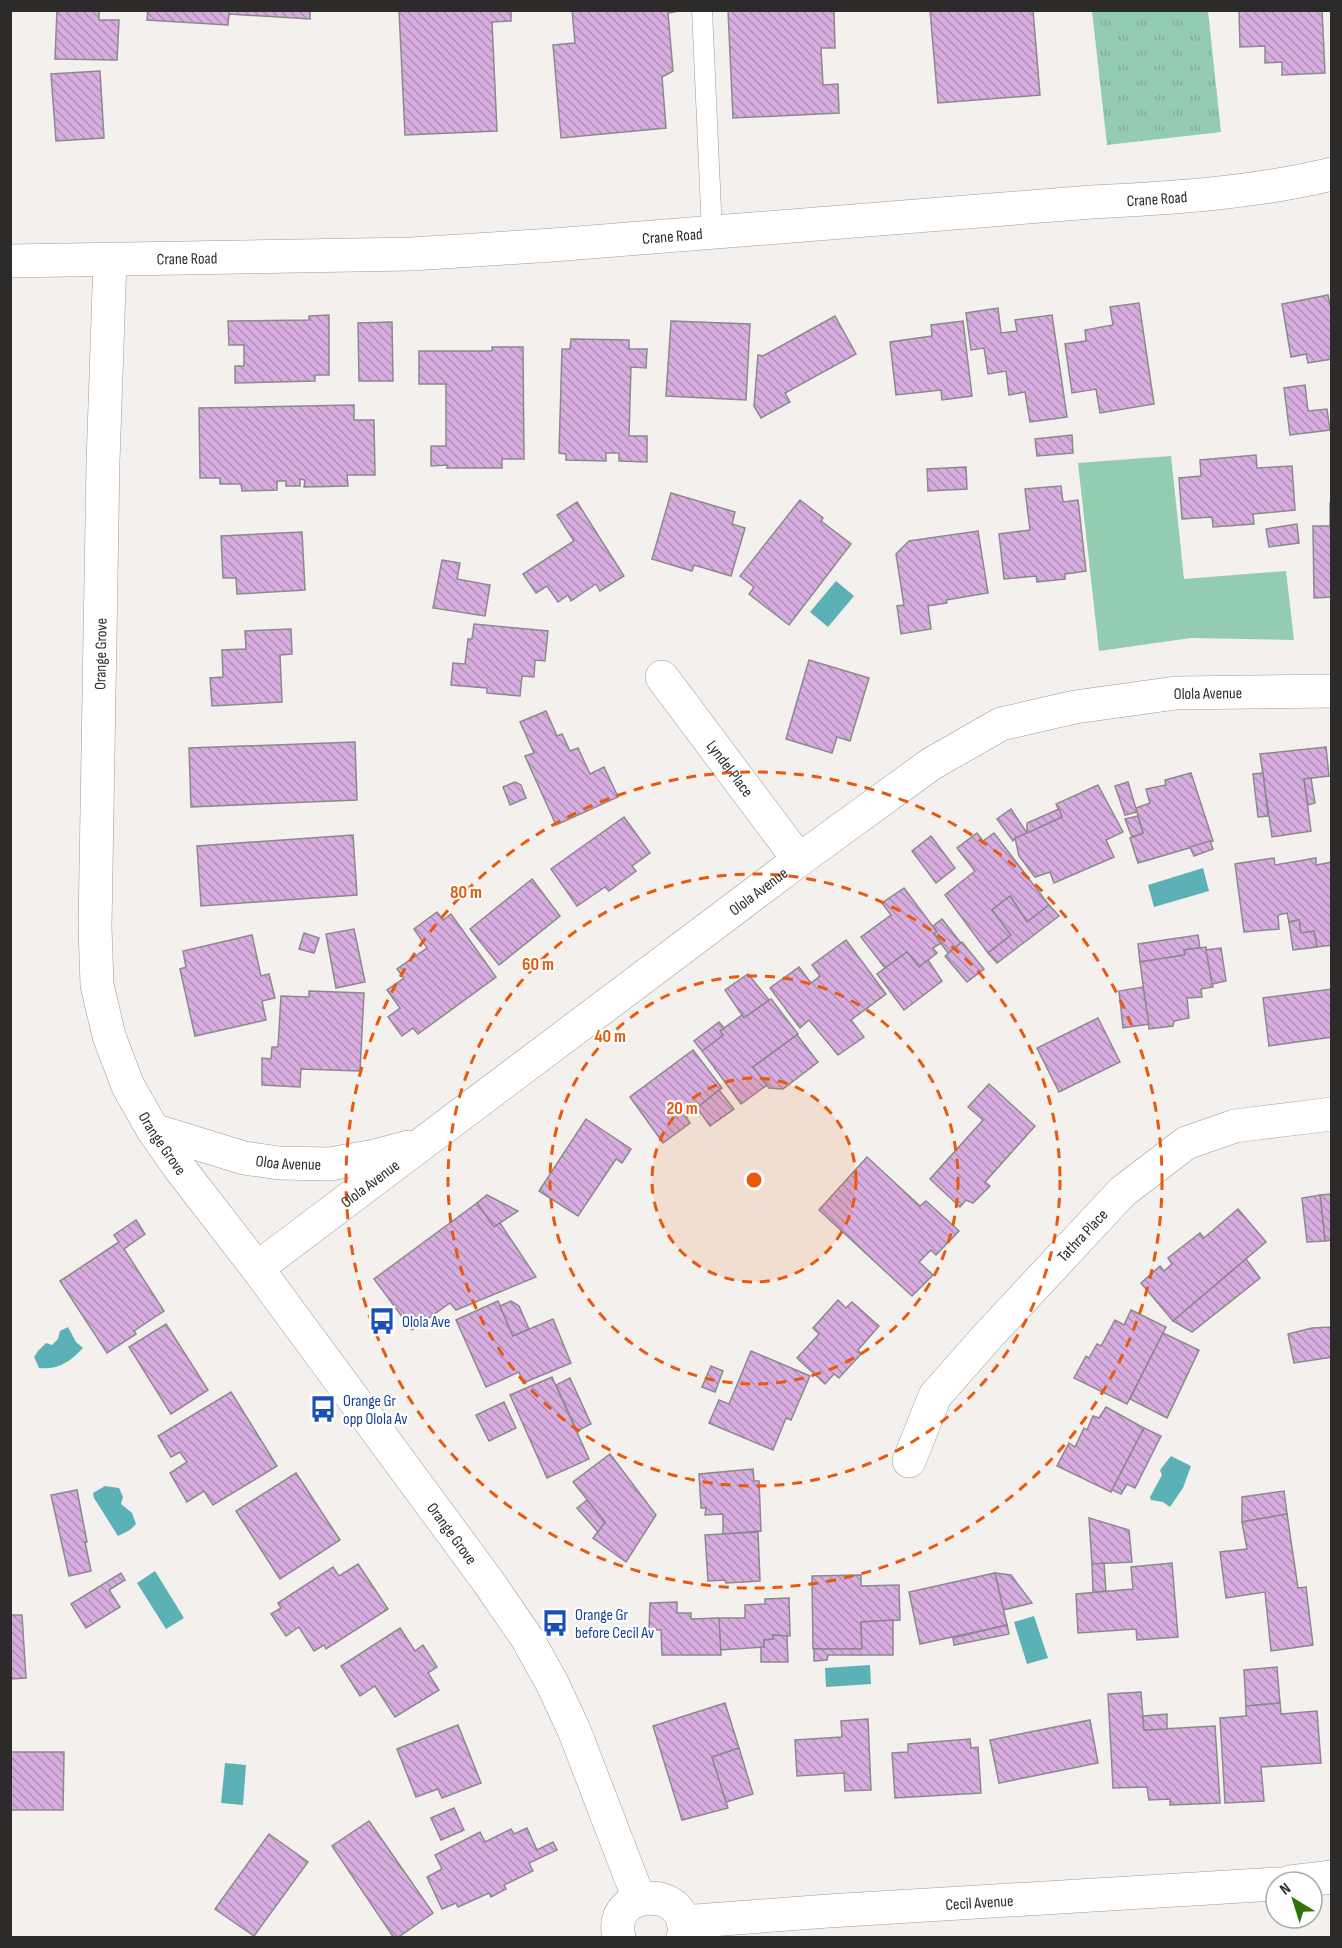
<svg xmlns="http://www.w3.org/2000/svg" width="1342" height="1948" font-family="'Sofia Sans Condensed',sans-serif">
  <defs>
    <pattern id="grass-tufts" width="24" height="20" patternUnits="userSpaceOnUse" patternTransform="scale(1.5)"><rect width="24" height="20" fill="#94ccb1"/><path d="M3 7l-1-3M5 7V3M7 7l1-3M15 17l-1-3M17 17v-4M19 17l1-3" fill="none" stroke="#80af98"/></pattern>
    <pattern id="building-back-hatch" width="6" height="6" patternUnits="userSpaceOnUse" patternTransform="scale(1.5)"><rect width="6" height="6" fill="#d8aee1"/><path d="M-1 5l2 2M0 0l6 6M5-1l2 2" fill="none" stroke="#b08eb7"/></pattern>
  </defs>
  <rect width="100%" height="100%" fill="#f4f0ed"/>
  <polygon fill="url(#grass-tufts)" points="1092,11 1208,11 1221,132 1107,145"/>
  <polygon fill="#94ccb1" points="1171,456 1184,579 1286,571 1294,640 1191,638 1099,651 1078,463"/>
  <g fill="#5bb1b6">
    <polygon points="836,581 854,596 828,627 810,612"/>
    <polygon points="1203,868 1209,891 1154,907 1148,885"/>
    <path d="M68 1327 76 1342 83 1348C70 1362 58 1370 39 1368L34 1357 38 1351 46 1343 52 1345 58 1339 60 1331Z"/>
    <polygon points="1171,1456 1191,1466 1183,1488 1170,1507 1163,1502 1151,1500 1150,1497 1162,1475 1160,1470"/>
    <polygon points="105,1486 119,1488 123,1497 121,1504 132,1513 136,1524 130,1530 118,1536 94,1498 93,1493"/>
    <polygon points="155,1571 184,1618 166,1629 137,1583"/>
    <polygon points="1034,1616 1048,1658 1027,1664 1014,1622"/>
    <polygon points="870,1665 871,1684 826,1687 825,1668"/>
    <polygon points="225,1763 246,1765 243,1805 221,1803"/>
  </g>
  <g fill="url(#building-back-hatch)" stroke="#8c898d" stroke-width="1.5">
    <polygon points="57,10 99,10 99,20 119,20 117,60 55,59"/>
    <polygon points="148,10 310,10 310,19 229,14 228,25 147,20"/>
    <polygon points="399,10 511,10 511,21 492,22 497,131 405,135"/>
    <polygon points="572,10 684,10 668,13 673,71 662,77 666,128 561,138 553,45 575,43"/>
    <polygon points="728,10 834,10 835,48 821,48 823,85 838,84 839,113 733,118"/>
    <polygon points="930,10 1033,10 1040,95 938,103"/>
    <polygon points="1239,10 1322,10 1325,73 1282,75 1282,62 1265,63 1265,46 1240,47"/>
    <polygon points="100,71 104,138 56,141 51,74"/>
    <polygon points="1328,295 1330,305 1332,305 1332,359 1308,363 1306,354 1291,357 1282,304"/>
    <polygon points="1139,303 1154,404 1100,413 1096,389 1072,393 1065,344 1086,341 1085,330 1113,325 1110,307"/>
    <polygon points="998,308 1001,333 1017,331 1015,320 1052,315 1067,417 1030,422 1025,392 1009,395 1006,371 988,374 984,348 971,350 966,313"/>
    <polygon points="329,315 329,375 315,375 315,381 235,383 235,366 244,366 244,345 229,345 228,321 309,320 309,316"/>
    <polygon points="835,316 856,354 785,393 790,402 761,418 754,406 758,355 763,356"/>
    <polygon points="671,321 750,324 746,400 666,396"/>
    <polygon points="963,321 972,396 942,400 941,390 896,395 890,342 932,336 931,325"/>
    <polygon points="392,322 393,381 359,381 358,323"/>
    <polygon points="571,339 629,340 629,349 647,349 646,368 631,367 629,436 647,436 647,462 619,461 619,453 606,453 606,461 566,460 566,454 559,453 562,349 570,349"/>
    <polygon points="492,347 523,347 524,459 502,459 502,468 447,468 447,465 431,466 431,446 446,446 446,384 419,384 419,351 492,351"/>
    <polygon points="1305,385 1308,411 1327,409 1330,430 1290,435 1284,388"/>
    <polygon points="354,405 354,420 374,420 375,475 347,475 348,486 304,487 305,480 300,479 300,486 286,486 286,481 277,481 277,490 242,491 241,484 220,484 220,478 200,478 199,408"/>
    <polygon points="1072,435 1073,453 1037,456 1035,439"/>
    <polygon points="1256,455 1257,468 1292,466 1295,510 1253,514 1254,524 1213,527 1212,517 1182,519 1179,478 1201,476 1200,460"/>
    <polygon points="966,467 967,489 928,491 927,469"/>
    <polygon points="1061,486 1063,502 1078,500 1086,571 1065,574 1065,579 1037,582 1036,576 1004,579 999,534 1030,530 1025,489"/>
    <polygon points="671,493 735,512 732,524 745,528 731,576 694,565 692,571 652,559"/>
    <polygon points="800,500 823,518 821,521 851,544 789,625 749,594 754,587 740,576"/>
    <polygon points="577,502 624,576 600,591 596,584 571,601 568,595 558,602 547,586 536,593 523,574 574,541 557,515"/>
    <polygon points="1330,503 1332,503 1332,597 1314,598 1313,526 1330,526"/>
    <polygon points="1297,524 1299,543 1269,547 1266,529"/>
    <polygon points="978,531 988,593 946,600 947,603 928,606 931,629 901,634 897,606 904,605 896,554 909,541"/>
    <polygon points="302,532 305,590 237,594 236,578 223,578 221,536"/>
    <polygon points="442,560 460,563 457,579 490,585 485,616 433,608"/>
    <polygon points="474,624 548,631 545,661 535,660 534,677 522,676 520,696 487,693 487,688 451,685 453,663 465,664 468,639 472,639"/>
    <polygon points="291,629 292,654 280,655 282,702 212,706 210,678 223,677 222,650 246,649 245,631"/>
    <polygon points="809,660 869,678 850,741 837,737 832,753 786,739"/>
    <polygon points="546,711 557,736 562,734 570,751 578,748 590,774 604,767 618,797 556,825 525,756 534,753 520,722"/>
    <polygon points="355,742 357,800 191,807 189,748"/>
    <polygon points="1326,747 1329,776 1304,779 1311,831 1272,837 1260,754"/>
    <polygon points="1191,773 1213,841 1138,863 1130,838 1143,833 1136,808 1150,803 1146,789 1166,785 1165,780"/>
    <polygon points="1263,773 1268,816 1258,817 1253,774"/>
    <polygon points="1311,778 1315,803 1308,805 1304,779"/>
    <polygon points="515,782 521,785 526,798 510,805 503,787"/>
    <polygon points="1128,782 1137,812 1125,815 1115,786"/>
    <polygon points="1098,785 1123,832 1106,840 1114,857 1054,883 1050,872 1035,877 1019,856 1015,838 1062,817 1056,804"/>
    <polygon points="1011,809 1027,833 1015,838 1013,841 997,819"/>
    <polygon points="1059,809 1062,817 1027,833 1027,823"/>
    <polygon points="1138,816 1143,833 1132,837 1125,819"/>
    <polygon points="624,817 650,853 632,866 636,871 609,891 605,887 577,906 551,869"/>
    <polygon points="977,833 983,841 994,833 1049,905 1027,922 1010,896 992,910 1011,935 988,953 945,895 975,871 957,848"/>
    <polygon points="353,835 357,895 201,906 197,846"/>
    <polygon points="931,836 955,868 936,883 912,851"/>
    <polygon points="1210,841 1213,849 1194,856 1190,847"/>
    <polygon points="1274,858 1275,865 1316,858 1316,865 1332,862 1332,945 1317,947 1314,931 1301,933 1299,920 1289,922 1287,913 1278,915 1279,929 1244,932 1235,864"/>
    <polygon points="532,879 560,916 499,965 470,929"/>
    <polygon points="904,888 937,932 934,934 941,943 933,948 937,953 919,967 907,952 885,968 861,937 891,915 882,903"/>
    <polygon points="1010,896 1027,922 1049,905 1059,916 997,963 988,953 1011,935 992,910"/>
    <polygon points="437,912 443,920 451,914 496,977 418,1034 413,1028 402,1036 388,1017 400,1008 387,990 404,978 397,969 427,948 414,929"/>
    <polygon points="942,919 961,943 948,953 934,934 937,932 933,926"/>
    <polygon points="1299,920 1301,933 1314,931 1317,947 1293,950 1289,922"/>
    <polygon points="354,929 365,982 336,988 326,934"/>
    <polygon points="304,933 319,938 314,953 299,949"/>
    <polygon points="252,935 261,976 269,974 275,998 262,1001 266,1020 195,1036 180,969 186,967 183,951"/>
    <polygon points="1198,935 1200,948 1184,950 1185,955 1140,962 1138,944"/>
    <polygon points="846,940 886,994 851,1020 864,1037 838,1055 809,1020 800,1028 770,988 799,967 811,983 820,976 812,965"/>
    <polygon points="962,942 984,969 967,982 945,956"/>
    <polygon points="1206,947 1213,987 1201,989 1202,997 1187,998 1189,1018 1174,1021 1173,1026 1149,1029 1140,962 1185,955 1184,950"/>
    <polygon points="1221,948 1226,981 1212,984 1206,950"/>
    <polygon points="907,952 919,967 928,960 942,981 904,1010 877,974"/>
    <polygon points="748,974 769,1000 744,1018 725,990"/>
    <polygon points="1143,987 1149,1024 1123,1028 1119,991"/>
    <polygon points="1332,989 1332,1037 1269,1046 1263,998"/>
    <polygon points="309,991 364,993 360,1071 301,1069 300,1087 262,1085 262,1058 271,1059 272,1047 278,1047 281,996 309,997"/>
    <polygon points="771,999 798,1034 753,1067 767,1085 741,1104 702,1051 723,1035 720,1031 742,1015 744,1018"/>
    <polygon points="1098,1018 1120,1062 1059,1092 1037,1048"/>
    <polygon points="719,1022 724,1028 720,1031 723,1035 702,1051 694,1041"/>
    <polygon points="797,1035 818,1062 783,1089 769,1088 753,1067"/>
    <polygon points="693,1050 722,1088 686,1117 690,1123 663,1143 630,1097"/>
    <polygon points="989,1084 1035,1126 985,1182 990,1186 973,1203 966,1200 960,1207 930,1179 983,1120 968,1107"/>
    <polygon points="719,1090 734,1109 710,1126 697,1108"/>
    <polygon points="586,1119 631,1149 622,1163 616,1159 578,1216 539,1191"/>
    <polygon points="867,1157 920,1206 926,1201 959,1231 936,1255 931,1250 919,1262 933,1275 912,1296 819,1210"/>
    <polygon points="1332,1194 1332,1240 1325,1241 1320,1195"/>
    <polygon points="487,1195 518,1211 494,1227 477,1203"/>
    <polygon points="1320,1195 1325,1241 1307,1242 1302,1198"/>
    <polygon points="477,1203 494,1227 500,1223 536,1277 456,1310 450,1303 412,1330 374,1279"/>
    <polygon points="1238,1209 1266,1242 1173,1321 1141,1283 1160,1266 1164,1271 1172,1264 1168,1258 1200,1233 1204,1238"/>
    <polygon points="136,1220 145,1234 124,1249 164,1311 134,1331 136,1334 107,1353 60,1281 119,1242 114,1235"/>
    <polygon points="1246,1259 1260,1278 1192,1332 1173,1321"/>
    <polygon points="838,1300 846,1308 852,1302 879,1326 858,1350 861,1354 839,1378 834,1374 825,1384 797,1358 819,1334 813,1328"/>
    <polygon points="498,1301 513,1336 553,1319 571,1363 523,1383 519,1372 486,1387 456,1320"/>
    <polygon points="511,1301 519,1306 529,1329 513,1336 500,1306"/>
    <polygon points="1131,1310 1166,1327 1127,1404 1074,1378 1086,1356 1089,1358 1097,1344 1101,1346 1115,1320 1124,1325"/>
    <polygon points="166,1324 208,1390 171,1414 129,1347"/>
    <polygon points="1332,1327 1332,1357 1294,1363 1288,1334 1312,1328"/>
    <polygon points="1163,1333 1199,1350 1167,1418 1130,1399"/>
    <polygon points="751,1351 810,1376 791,1420 786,1418 773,1450 709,1423 719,1400 729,1404"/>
    <polygon points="711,1366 723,1371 715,1392 702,1387"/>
    <polygon points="552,1377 589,1459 547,1478 510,1395"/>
    <polygon points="570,1378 591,1424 577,1431 556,1385"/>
    <polygon points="231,1392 277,1466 213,1505 204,1491 187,1502 170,1473 187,1462 180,1452 171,1457 158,1436"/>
    <polygon points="504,1402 516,1428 489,1441 476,1415"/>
    <polygon points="1106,1407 1144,1428 1111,1492 1057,1466 1069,1443 1075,1447 1084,1428 1087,1430 1093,1416 1099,1418"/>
    <polygon points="1144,1428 1161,1436 1135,1488 1127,1484 1121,1494 1112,1490"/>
    <polygon points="610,1454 656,1515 626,1562 593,1538 605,1522 573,1482"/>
    <polygon points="753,1469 754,1481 759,1481 761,1531 723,1534 723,1514 705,1515 706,1508 701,1508 699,1474"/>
    <polygon points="296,1473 340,1540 280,1579 236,1511"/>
    <polygon points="77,1490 87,1542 85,1542 91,1571 69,1576 51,1495"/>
    <polygon points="1284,1491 1287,1514 1242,1522 1242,1497"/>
    <polygon points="587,1500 605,1522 598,1532 577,1508"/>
    <polygon points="1287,1514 1298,1588 1306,1587 1313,1645 1271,1651 1265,1592 1226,1598 1220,1552 1247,1549 1242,1522"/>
    <polygon points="1089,1518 1129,1530 1132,1562 1092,1564"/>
    <polygon points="758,1532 760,1581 726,1583 725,1580 708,1581 705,1535"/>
    <polygon points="1104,1563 1106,1591 1093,1592 1092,1564"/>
    <polygon points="1172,1563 1178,1637 1137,1640 1136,1629 1078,1633 1076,1594 1133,1589 1131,1567"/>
    <polygon points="358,1564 388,1609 326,1649 324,1645 314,1651 299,1627 286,1636 271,1614 281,1608 278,1603 333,1567 339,1576"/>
    <polygon points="121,1573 125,1580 109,1590 120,1607 86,1628 71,1604"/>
    <polygon points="995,1573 1011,1575 1032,1603 1003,1610"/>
    <polygon points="995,1573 1007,1625 920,1644 909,1592"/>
    <polygon points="861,1575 861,1586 899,1585 900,1620 861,1622 862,1649 813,1649 812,1576"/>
    <polygon points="789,1598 790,1636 773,1635 773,1639 764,1640 764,1647 720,1650 719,1618 745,1618 745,1605 765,1604 765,1599"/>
    <polygon points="677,1602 677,1613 691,1613 691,1619 719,1618 721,1655 662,1655 661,1630 649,1630 650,1603"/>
    <polygon points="10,1615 22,1615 26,1678 10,1679"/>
    <polygon points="893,1620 893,1655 828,1655 827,1660 814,1661 814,1649 862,1649 861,1622"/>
    <polygon points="1007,1625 1009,1634 954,1645 953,1638"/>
    <polygon points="400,1628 415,1651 423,1645 437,1667 428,1673 439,1690 395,1717 375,1686 360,1696 341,1666"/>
    <polygon points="773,1635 787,1636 788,1662 761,1662 761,1647 764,1647 764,1640 773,1639"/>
    <polygon points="1277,1667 1280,1703 1246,1706 1244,1670"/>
    <polygon points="1141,1692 1144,1730 1215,1726 1220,1803 1170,1805 1170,1799 1149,1800 1147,1787 1113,1788 1108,1694"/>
    <polygon points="725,1703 739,1748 712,1757 728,1808 682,1820 653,1726"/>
    <polygon points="1280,1703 1281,1714 1317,1711 1321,1763 1261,1767 1264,1801 1225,1803 1220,1718 1246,1716 1246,1706"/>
    <polygon points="1167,1714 1167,1729 1144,1730 1143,1716"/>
    <polygon points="868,1719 871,1790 845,1791 844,1773 797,1776 795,1740 842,1737 841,1721"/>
    <polygon points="1090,1720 1098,1763 999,1783 990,1740"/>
    <polygon points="458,1725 481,1783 442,1798 438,1789 416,1797 397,1749"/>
    <polygon points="970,1739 971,1748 978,1747 981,1793 895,1798 892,1753 908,1752 908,1744"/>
    <polygon points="739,1748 753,1794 726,1802 712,1757"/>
    <polygon points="10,1752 64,1752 63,1810 10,1810"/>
    <polygon points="454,1808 464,1830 441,1840 431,1818"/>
    <polygon points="369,1821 433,1913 397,1938 394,1938 332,1846"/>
    <polygon points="527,1828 537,1850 553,1842 557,1850 529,1863 533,1871 504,1885 506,1889 491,1897 489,1893 458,1907 456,1903 442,1909 427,1877 442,1869 435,1855 480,1832 485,1842 511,1829 514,1834"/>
    <polygon points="269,1834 308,1862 254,1936 215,1909"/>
  </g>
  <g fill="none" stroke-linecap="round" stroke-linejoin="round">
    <defs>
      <polyline id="service" points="702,10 712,232"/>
      <g id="minor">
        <path id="s1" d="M110 260 103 462 95 927 97 985 109 1036 128 1086 153 1130 181 1170 257 1268 487 1580 527 1638 552 1683 574 1730 639 1899"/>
        <path id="s2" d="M662 677 799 860"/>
        <path id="s3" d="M153 1130 244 1158 279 1163 330 1164 375 1156 409 1147"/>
        <path id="s4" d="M257 1268 799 860 931 764 1001 724 1075 707 1176 693 1332 691"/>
        <path id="s5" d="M909 1461 935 1396 986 1338 1122 1192 1186 1143 1235 1126 1332 1114"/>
        <polyline points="1290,1882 1332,1877"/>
        <path id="s6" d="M683 1922 828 1911 1276 1884"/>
        <path d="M619 1938C606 1884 696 1886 683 1938"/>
      </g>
      <g id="tertiary">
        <path id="s7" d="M10 261 412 254 553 245 1092 202C1173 198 1253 193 1332 174"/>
      </g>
    </defs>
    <use href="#service" stroke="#9f9b98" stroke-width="21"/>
    <use href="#minor" stroke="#9f9b98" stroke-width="34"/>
    <use href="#tertiary" stroke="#9f9b98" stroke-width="34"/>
    <use href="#service" stroke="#fff" stroke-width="20"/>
    <use href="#minor" stroke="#fff" stroke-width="33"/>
    <use href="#tertiary" stroke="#fff" stroke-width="33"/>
  </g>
  <circle cx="754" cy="1180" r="102" fill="#e8590c" fill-opacity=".12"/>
  <g fill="none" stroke="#e8590c" stroke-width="3" stroke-dasharray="10 8">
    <circle cx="754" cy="1180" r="102"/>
    <circle cx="754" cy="1180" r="204"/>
    <circle cx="754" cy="1180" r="306"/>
    <circle cx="754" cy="1180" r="408"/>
  </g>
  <defs>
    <symbol id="bus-bare" viewBox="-9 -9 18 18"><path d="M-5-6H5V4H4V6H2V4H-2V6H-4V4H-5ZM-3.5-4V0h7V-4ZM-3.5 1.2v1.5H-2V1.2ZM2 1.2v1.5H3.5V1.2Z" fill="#1a4fb4" stroke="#fff" stroke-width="2.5" paint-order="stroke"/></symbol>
  </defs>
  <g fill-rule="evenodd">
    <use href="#bus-bare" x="363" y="1302" width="38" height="38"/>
    <use href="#bus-bare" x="304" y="1390" width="38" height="38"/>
    <use href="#bus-bare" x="536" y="1604" width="38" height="38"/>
  </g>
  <g text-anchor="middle" stroke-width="4.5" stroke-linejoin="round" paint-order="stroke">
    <g font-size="16" fill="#2d2b2a" stroke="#fff">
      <text dy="6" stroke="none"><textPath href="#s7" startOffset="1149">Crane Road</textPath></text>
      <text dy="6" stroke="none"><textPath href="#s7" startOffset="663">Crane Road</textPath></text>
      <text dy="6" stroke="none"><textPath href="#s7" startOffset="177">Crane Road</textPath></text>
      <text transform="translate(100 654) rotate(-89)" y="6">Orange Grove</text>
      <text dy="6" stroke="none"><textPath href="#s4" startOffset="1132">Olola Avenue</textPath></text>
      <text dy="6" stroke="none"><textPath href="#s2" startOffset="114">Lyndel Place</textPath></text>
      <text dy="6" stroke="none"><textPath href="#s4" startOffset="627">Olola Avenue</textPath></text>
      <text dy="6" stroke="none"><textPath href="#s1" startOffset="898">Orange Grove</textPath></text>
      <text dy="6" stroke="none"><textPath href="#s3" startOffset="140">Oloa Avenue</textPath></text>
      <text dy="6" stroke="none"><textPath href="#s4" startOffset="141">Olola Avenue</textPath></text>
      <text dy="6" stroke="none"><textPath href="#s5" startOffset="288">Tathra Place</textPath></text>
      <text dy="6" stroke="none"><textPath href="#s1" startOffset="1384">Orange Grove</textPath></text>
      <text dy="6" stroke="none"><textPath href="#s6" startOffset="297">Cecil Avenue</textPath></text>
    </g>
    <g font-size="16" fill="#164399" stroke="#fff" text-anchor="start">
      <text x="402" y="1327">Olola Ave</text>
      <text x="343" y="1406">Orange Gr<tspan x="343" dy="18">opp Olola Av</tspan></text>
      <text x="575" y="1620">Orange Gr<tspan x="575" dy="18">before Cecil Av</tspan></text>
    </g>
  </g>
  <circle cx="754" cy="1180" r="9" fill="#e8590c" stroke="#fff" stroke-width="3"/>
  <g font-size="18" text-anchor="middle" font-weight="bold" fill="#e8590c" stroke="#fff" stroke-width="4.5" stroke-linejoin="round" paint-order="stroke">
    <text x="466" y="898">80 m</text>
    <text x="538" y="970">60 m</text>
    <text x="610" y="1042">40 m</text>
    <text x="682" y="1114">20 m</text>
  </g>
  <rect width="1342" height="1948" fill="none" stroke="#2d2b2a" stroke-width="24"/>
  <g transform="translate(1294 1900) rotate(322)"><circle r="28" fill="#ffffff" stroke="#abaaaa" stroke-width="1.5"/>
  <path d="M0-4.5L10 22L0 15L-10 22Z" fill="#32720b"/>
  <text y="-9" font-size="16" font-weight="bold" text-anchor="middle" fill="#2d2b2a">N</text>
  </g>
</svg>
